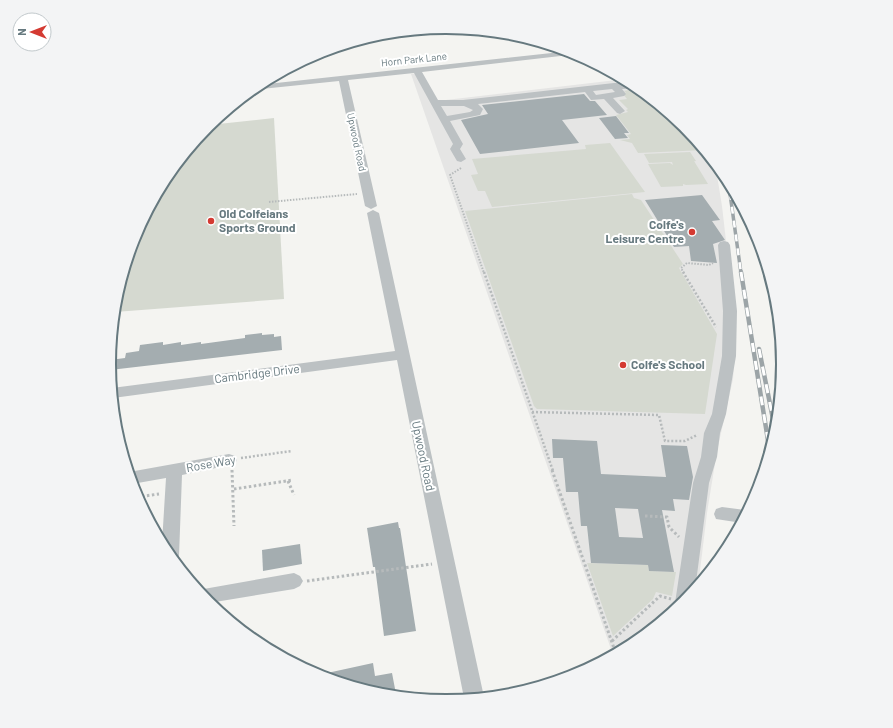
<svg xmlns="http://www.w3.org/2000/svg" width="893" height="728" font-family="Barlow,sans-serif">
  <rect width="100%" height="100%" fill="#f4f4f1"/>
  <polygon fill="#e5e5e4" points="422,73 437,101 625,79 634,84 685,126 715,163 722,206 732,293 735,352 733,379 717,451 707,513 698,587 685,602 634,644 613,655 411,74"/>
  <g fill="#d5d9d0">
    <polygon points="637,87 685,126 705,150 638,153 632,143 620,140 630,139 627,135 631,134 616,115 628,112 626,110 628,109 619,100 627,99 623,94 626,93 624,91 629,90 627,88"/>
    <polygon points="274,118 284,299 115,312 116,298 135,235 166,177 209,125"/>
    <polygon points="610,143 645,192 492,207 485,191 478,191 471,175 478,174 472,159 586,149 585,145"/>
    <polygon points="690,152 696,161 688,162 694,161 708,184 686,185 683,184 683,186 661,187 648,164 670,163 673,165 672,162 649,163 644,154"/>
    <polygon points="632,194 634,198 641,200 683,264 679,268 717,334 705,414 537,409 534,406 465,211"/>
    <polygon points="587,563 648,565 649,571 676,572 672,596 656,592 653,599 613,636"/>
  </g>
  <g fill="#a4adb0" fill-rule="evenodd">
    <polygon points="584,94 590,101 595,101 607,115 562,120 579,143 480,154 461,120 488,114 482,105"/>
    <polygon points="616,116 629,133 624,133 628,138 615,139 599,118"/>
    <polygon points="702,195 720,220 712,221 725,240 713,244 717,263 691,261 689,246 674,247 645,200"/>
    <polygon points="262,333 262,335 274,334 274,337 281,336 282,350 110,370 110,360 125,358 126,353 139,351 140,345 163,342 163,345 181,342 181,345 201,342 201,344 245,338 245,335"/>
    <path d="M552 439 597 441 601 474 666 477 661 445 687 446 693 477 689 500 673 499 675 511 662 510 674 572 649 571 648 565 591 563 587 526H581L578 492H566L563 458H553ZM615 508 638 509 643 538 619 537Z"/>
    <polygon points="398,522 399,528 400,528 416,631 384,636 375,567 373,567 367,528"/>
    <polygon points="300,544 302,564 263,571 262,550"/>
    <polygon points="373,663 375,676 392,673 396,694 381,694 318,675"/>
  </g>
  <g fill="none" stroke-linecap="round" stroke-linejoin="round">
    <g stroke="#b6babb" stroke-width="2" stroke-dasharray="1.5 1.5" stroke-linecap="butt">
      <polyline points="461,168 450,175 484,273"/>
      <polyline points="269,202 357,194"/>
      <polyline points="684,273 681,268 687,263 709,265 713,263"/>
    </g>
    <g stroke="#b6babb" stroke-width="2.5" stroke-dasharray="2 2" stroke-linecap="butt">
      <polyline points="484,272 553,471"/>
      <polyline points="683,272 716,327"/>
      <polyline points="532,412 659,415 665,441 685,441 697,435"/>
      <polyline points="241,458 292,451"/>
    </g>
    <g stroke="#b6babb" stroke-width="3" stroke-dasharray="2.5 2.5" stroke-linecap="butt">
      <polyline points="232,470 234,526"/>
      <polyline points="552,470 616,654"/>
      <polyline points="288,481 294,495"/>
      <polyline points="234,489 293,480"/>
      <polyline points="137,497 159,494"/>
      <polyline points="645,516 667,517 669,527 679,537"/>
      <polyline points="307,581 432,564"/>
      <polyline points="612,641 660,596 671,599"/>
    </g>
    <g fill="#bcc1c3" fill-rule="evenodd">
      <path d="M570 51 578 54 422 72 438 100H463L614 83H633L639 88 622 89 626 94 624 96 613 98 625 111 620 114 617 113 604 99 591 100 585 92 478 104 483 109 480 115 450 121 463 144 460 149 466 159 461 162 457 161 450 149 453 144 414 73 348 80 377 206 371 209 365 206 339 81 252 90 258 85ZM612 89 615 92 596 95 593 91ZM441 106H464L473 110 470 112 447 116Z"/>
      <polygon points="373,210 379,213 484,697 464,699 464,698 397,360 113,398 112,388 395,351 367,213"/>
      <polygon points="724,241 728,242 730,245 737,311 736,356 726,414 720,433 717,457 709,483 695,590 677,608 675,603 693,483 701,457 704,433 712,414 722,356 723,311 718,245 720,242"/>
      <polygon points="229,454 235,456 237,460 235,464 182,475 179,556 175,562 162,543 166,478 132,484 129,472"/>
      <polygon points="722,507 745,510 748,511 742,523 716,519 714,514 716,509"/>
      <polygon points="294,573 300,576 303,581 300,586 294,589 209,603 198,590"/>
    </g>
    <defs>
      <polyline id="rail-far1" points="728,179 741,273"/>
      <g id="rail">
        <polyline points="741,272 770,453"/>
        <polyline points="759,349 776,434"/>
      </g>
    </defs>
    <use href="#rail-far1" stroke="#9ca4a7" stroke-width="3.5"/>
    <use href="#rail" stroke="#9ca4a7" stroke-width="4.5"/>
    <use href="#rail-far1" stroke="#fff" stroke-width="2.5" stroke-dasharray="7" stroke-linecap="butt"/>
    <use href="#rail" stroke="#fff" stroke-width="3" stroke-dasharray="9" stroke-linecap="butt"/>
  </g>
  <g fill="#d43a32" stroke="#fff" stroke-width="1.5">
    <circle cx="211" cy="221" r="4"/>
    <circle cx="692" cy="232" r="4"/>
    <circle cx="623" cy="365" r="4"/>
  </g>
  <g text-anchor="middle" stroke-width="4" stroke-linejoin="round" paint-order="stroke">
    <g font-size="10" fill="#66797f" stroke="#fff">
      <text transform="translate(414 59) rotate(-6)" y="4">Horn Park Lane</text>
      <text transform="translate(357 142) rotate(78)" y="4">Upwood Road</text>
    </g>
    <g font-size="12" font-weight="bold" fill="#66797f" stroke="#fff" text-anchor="start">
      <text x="219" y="218">Old Colfeians<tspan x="219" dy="14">Sports Ground</tspan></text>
      <text x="684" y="229" text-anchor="end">Colfe's<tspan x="684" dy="14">Leisure Centre</tspan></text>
      <text x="631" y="369">Colfe's School</text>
    </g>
    <g font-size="12" fill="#66797f" stroke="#fff">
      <text transform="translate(257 374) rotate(-7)" y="4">Cambridge Drive</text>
      <text transform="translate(423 456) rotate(78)" y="4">Upwood Road</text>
      <text transform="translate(211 464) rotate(-10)" y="4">Rose Way</text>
    </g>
  </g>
  <path d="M0 0H893V728H0ZM116 364a330 330 0 1 1 660 0a330 330 0 1 1-660 0Z" fill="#f3f4f5" fill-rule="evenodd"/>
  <path fill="none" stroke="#66797f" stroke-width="2" d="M116 364a330 330 0 1 1 660 0a330 330 0 1 1-660 0Z"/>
  <g transform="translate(32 32) rotate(270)"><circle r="19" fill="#ffffff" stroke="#c2c9cc"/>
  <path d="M0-3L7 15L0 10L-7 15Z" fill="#d43a32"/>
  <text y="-6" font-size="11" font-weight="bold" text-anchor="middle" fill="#66797f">N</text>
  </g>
</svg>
